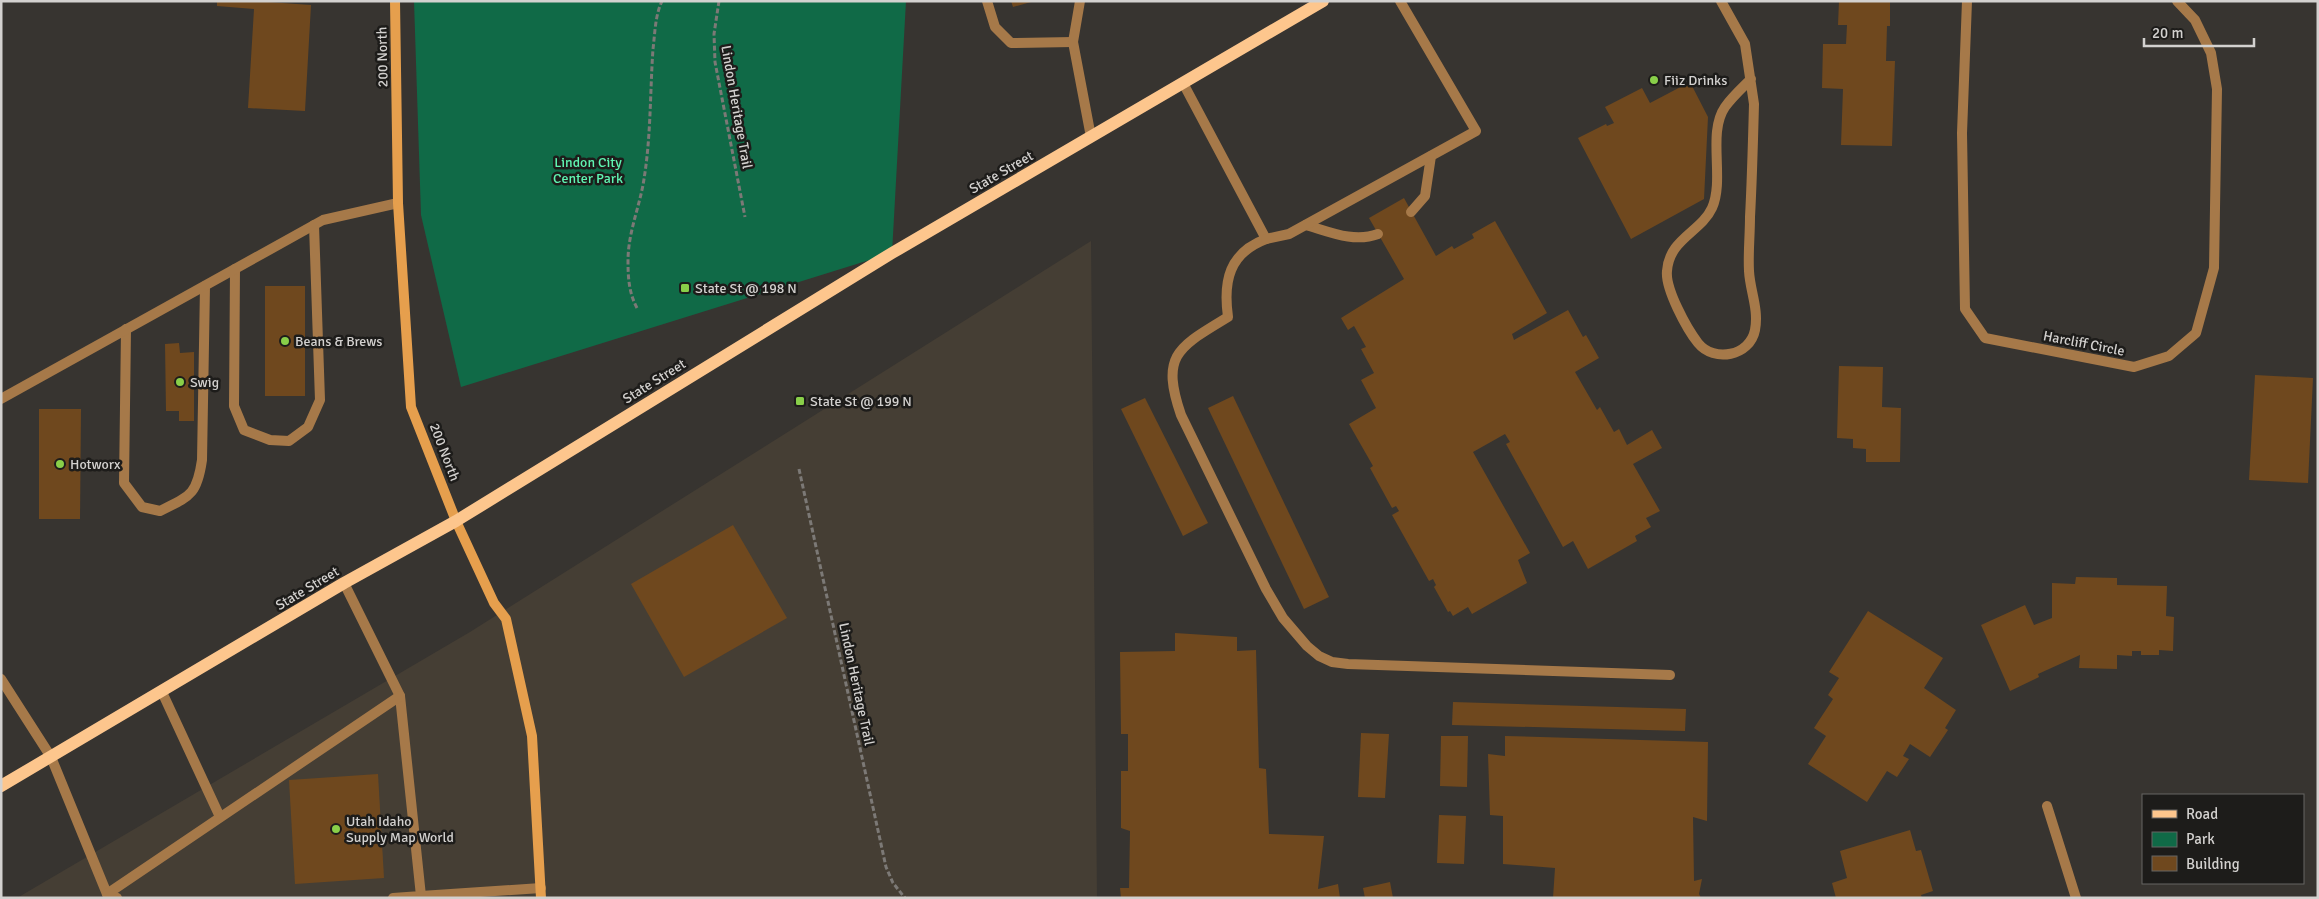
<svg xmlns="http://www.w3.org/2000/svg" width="2319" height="899" font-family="Signika,sans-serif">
  <rect width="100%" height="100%" fill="#373430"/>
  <polygon fill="#453e34" points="1091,241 1097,898 17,898 470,632"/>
  <polygon fill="#106a47" points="414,1 906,1 892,253 461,387 421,215"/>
  <g fill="#6f481e">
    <polygon points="217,1 254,1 311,5 305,111 248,108 254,9 217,6"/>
    <polygon points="1011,1 1031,1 1031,2 1013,7"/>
    <polygon points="1839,1 1890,1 1890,26 1887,26 1886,61 1895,61 1892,146 1841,145 1843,89 1822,88 1823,44 1846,44 1847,25 1838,25"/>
    <polygon points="1690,82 1708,117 1704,199 1631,239 1578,138 1606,124 1607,126 1614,123 1605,107 1642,88 1650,103"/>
    <polygon points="1404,198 1436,256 1452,246 1454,249 1474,238 1472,234 1495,221 1547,313 1512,334 1514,340 1568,310 1583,337 1586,335 1599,358 1575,372 1597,410 1600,407 1614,432 1619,429 1627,445 1652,430 1662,448 1633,464 1660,511 1646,518 1651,527 1635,536 1637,541 1588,569 1573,541 1563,547 1506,444 1510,442 1505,434 1473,452 1530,553 1518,560 1527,583 1472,614 1468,607 1453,616 1450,611 1448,612 1434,587 1436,585 1433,579 1429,581 1392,515 1399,511 1396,506 1392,508 1370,468 1373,466 1349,424 1376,408 1361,380 1374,373 1361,349 1366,347 1354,326 1348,330 1341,318 1404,279 1369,218"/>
    <rect x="265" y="286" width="40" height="110"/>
    <polygon points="179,343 180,353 194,352 194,421 179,421 179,411 166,411 165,344"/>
    <polygon points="1839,366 1883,367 1882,407 1901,408 1900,462 1866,462 1866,449 1853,448 1853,439 1837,438"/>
    <polygon points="2255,375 2313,378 2308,483 2249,480"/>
    <polygon points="1233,396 1329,597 1304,609 1208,408"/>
    <polygon points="1145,398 1208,523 1183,536 1121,409"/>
    <polygon points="39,409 81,409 80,519 39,519"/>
    <polygon points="733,525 787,618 684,677 631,584"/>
    <polygon points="2076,577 2117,578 2117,585 2167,586 2166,616 2174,617 2173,651 2159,650 2159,655 2141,655 2141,651 2132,651 2132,656 2117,655 2117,669 2079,668 2080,655 2038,674 2039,677 2010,691 1981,625 2025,605 2034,625 2052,618 2052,583 2075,584"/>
    <polygon points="1868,611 1943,658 1924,688 1956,710 1945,728 1948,730 1930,757 1910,744 1903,756 1909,759 1897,777 1887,771 1867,802 1808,764 1826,736 1814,728 1833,699 1828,695 1839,678 1829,672"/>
    <polygon points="1175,633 1237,637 1237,651 1256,650 1259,768 1266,769 1269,834 1324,836 1318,889 1338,884 1340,898 1121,898 1120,888 1129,888 1130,831 1121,828 1121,771 1128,771 1128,734 1121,734 1120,652 1175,651"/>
    <polygon points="1453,702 1686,709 1685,731 1452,725"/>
    <polygon points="1361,733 1389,734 1385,798 1358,797"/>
    <polygon points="1441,736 1468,736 1467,787 1440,786"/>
    <polygon points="1505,736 1708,742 1707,821 1693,817 1694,881 1702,879 1699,894 1701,898 1553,898 1555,868 1503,864 1503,816 1490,815 1488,754 1505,756"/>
    <polygon points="378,774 384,878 295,884 289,780"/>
    <polygon points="1439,815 1466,816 1464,864 1437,863"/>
    <polygon points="1910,830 1916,851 1921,850 1933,891 1921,895 1922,898 1836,898 1832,883 1847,878 1840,851"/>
    <polygon points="1390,882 1393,898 1365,898 1363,888"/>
  </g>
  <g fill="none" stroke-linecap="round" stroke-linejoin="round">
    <g stroke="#7c7976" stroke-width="3" stroke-dasharray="5 2.5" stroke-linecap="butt">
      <polyline points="719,1 714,34 715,62 745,217"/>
      <path d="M637 308C629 293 628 278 628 261 628 232 640 206 644 179 651 136 650 92 653 49 655 33 655 16 662 1"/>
      <polyline points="799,469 886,867 893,883 905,898"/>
    </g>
    <g stroke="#a67949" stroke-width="10">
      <polyline points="987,1 995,27 1011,43 1073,42"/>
      <polyline points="1080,1 1073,42 1091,137"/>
      <path d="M1721 1 1745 44 1754 104C1753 142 1752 180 1750 217 1750 235 1748 253 1749 271 1750 291 1759 309 1755 330 1750 356 1714 363 1698 343 1687 329 1665 289 1667 271 1669 239 1701 232 1712 208 1725 179 1707 133 1725 107 1732 97 1742 88 1751 79"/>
      <path d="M1183 83 1266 239C1229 253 1223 281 1228 317 1179 347 1160 354 1181 415L1266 589 1283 618 1307 646 1319 656 1332 662 1348 664 1670 675"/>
      <polyline points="1411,212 1425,196 1431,156"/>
      <path d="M1306 225C1330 232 1354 243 1378 234"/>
      <polyline points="1266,239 1289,234 1476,131 1400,1"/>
      <polyline points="235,269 234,406 244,430 270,440 289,441 308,427 320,400 314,225"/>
      <path d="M126 329 124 483 142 507 160 511C190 496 197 495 202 460L205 286"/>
      <polyline points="1,399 323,220 398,203"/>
      <polyline points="344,583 400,696 421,896 393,898"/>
      <polyline points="1,679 51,757 107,894 117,898"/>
      <polyline points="162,692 220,817"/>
      <polyline points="107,894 400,696"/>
      <polyline points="421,896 541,888"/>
    </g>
    <g stroke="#a67949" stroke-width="10">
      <polyline points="1967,1 1962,133 1965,309 1985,338 2134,367 2169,356 2196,333 2214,268 2217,89 2211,53 2195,20 2177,1"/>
      <polyline points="2047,806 2076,898"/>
    </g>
    <polyline stroke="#e69f4d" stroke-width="10" points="395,1 398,203 411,407 456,521 494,603 506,619 532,736 541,898"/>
    <polyline stroke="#fdc68d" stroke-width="12" points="1,786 344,583 456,521 892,253 1323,1"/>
  </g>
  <g fill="#89cf49" stroke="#1d1c1a" stroke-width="2">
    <circle cx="1654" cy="80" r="5"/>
    <rect x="680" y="283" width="10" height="10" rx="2.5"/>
    <circle cx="285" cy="341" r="5"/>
    <circle cx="180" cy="382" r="5"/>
    <rect x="795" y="396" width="10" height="10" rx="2.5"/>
    <circle cx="60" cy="464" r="5"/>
    <circle cx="336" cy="829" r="5"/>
  </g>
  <g text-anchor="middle" stroke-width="5" stroke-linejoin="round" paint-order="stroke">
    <g font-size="14" fill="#d3d1cf" stroke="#1d1c1a">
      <text transform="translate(382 57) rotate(-91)" y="5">200 North</text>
      <text transform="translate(737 107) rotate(80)" y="5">Lindon Heritage Trail</text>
      <text transform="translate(1001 172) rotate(-30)" y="5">State Street</text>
      <text transform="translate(2084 343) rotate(11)" y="5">Harcliff Circle</text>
      <text transform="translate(654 381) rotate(-32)" y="5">State Street</text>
      <text transform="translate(445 452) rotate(69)" y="5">200 North</text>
      <text transform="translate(307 588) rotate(-31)" y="5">State Street</text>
      <text transform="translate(857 684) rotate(78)" y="5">Lindon Heritage Trail</text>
    </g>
    <g font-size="14" fill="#d3d1cf" stroke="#1d1c1a" text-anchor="start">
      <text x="1664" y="85">Fiiz Drinks</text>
      <text x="695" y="293">State St @ 198 N</text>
      <text x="295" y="346">Beans &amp; Brews</text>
      <text x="190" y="387">Swig</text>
      <text x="810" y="406">State St @ 199 N</text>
      <text x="70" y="469">Hotworx</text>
      <text x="346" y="826">Utah Idaho<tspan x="346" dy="16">Supply Map World</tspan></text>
    </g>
    <g font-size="14" fill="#60f5b2" stroke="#1d1c1a">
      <text x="588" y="167">Lindon City<tspan x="588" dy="16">Center Park</tspan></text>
    </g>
  </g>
  <rect width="2319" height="899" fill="none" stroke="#d3d1cf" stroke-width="5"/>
  <rect x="2142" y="794" width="162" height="90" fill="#1d1c1a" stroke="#666462"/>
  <rect x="2152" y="810" width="25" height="8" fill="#fdc68d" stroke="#666462"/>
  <text x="2186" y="819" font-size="15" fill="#d3d1cf">Road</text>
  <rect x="2152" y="832" width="25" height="15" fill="#106a47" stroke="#666462"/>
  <text x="2186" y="844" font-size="15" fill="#d3d1cf">Park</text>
  <rect x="2152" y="856" width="25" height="15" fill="#6f481e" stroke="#666462"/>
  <text x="2186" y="869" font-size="15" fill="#d3d1cf">Building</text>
  <path d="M2144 38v8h110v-8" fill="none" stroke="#d3d1cf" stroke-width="2.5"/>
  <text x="2152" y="38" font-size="15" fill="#d3d1cf" stroke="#1d1c1a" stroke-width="4" paint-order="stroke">20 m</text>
</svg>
